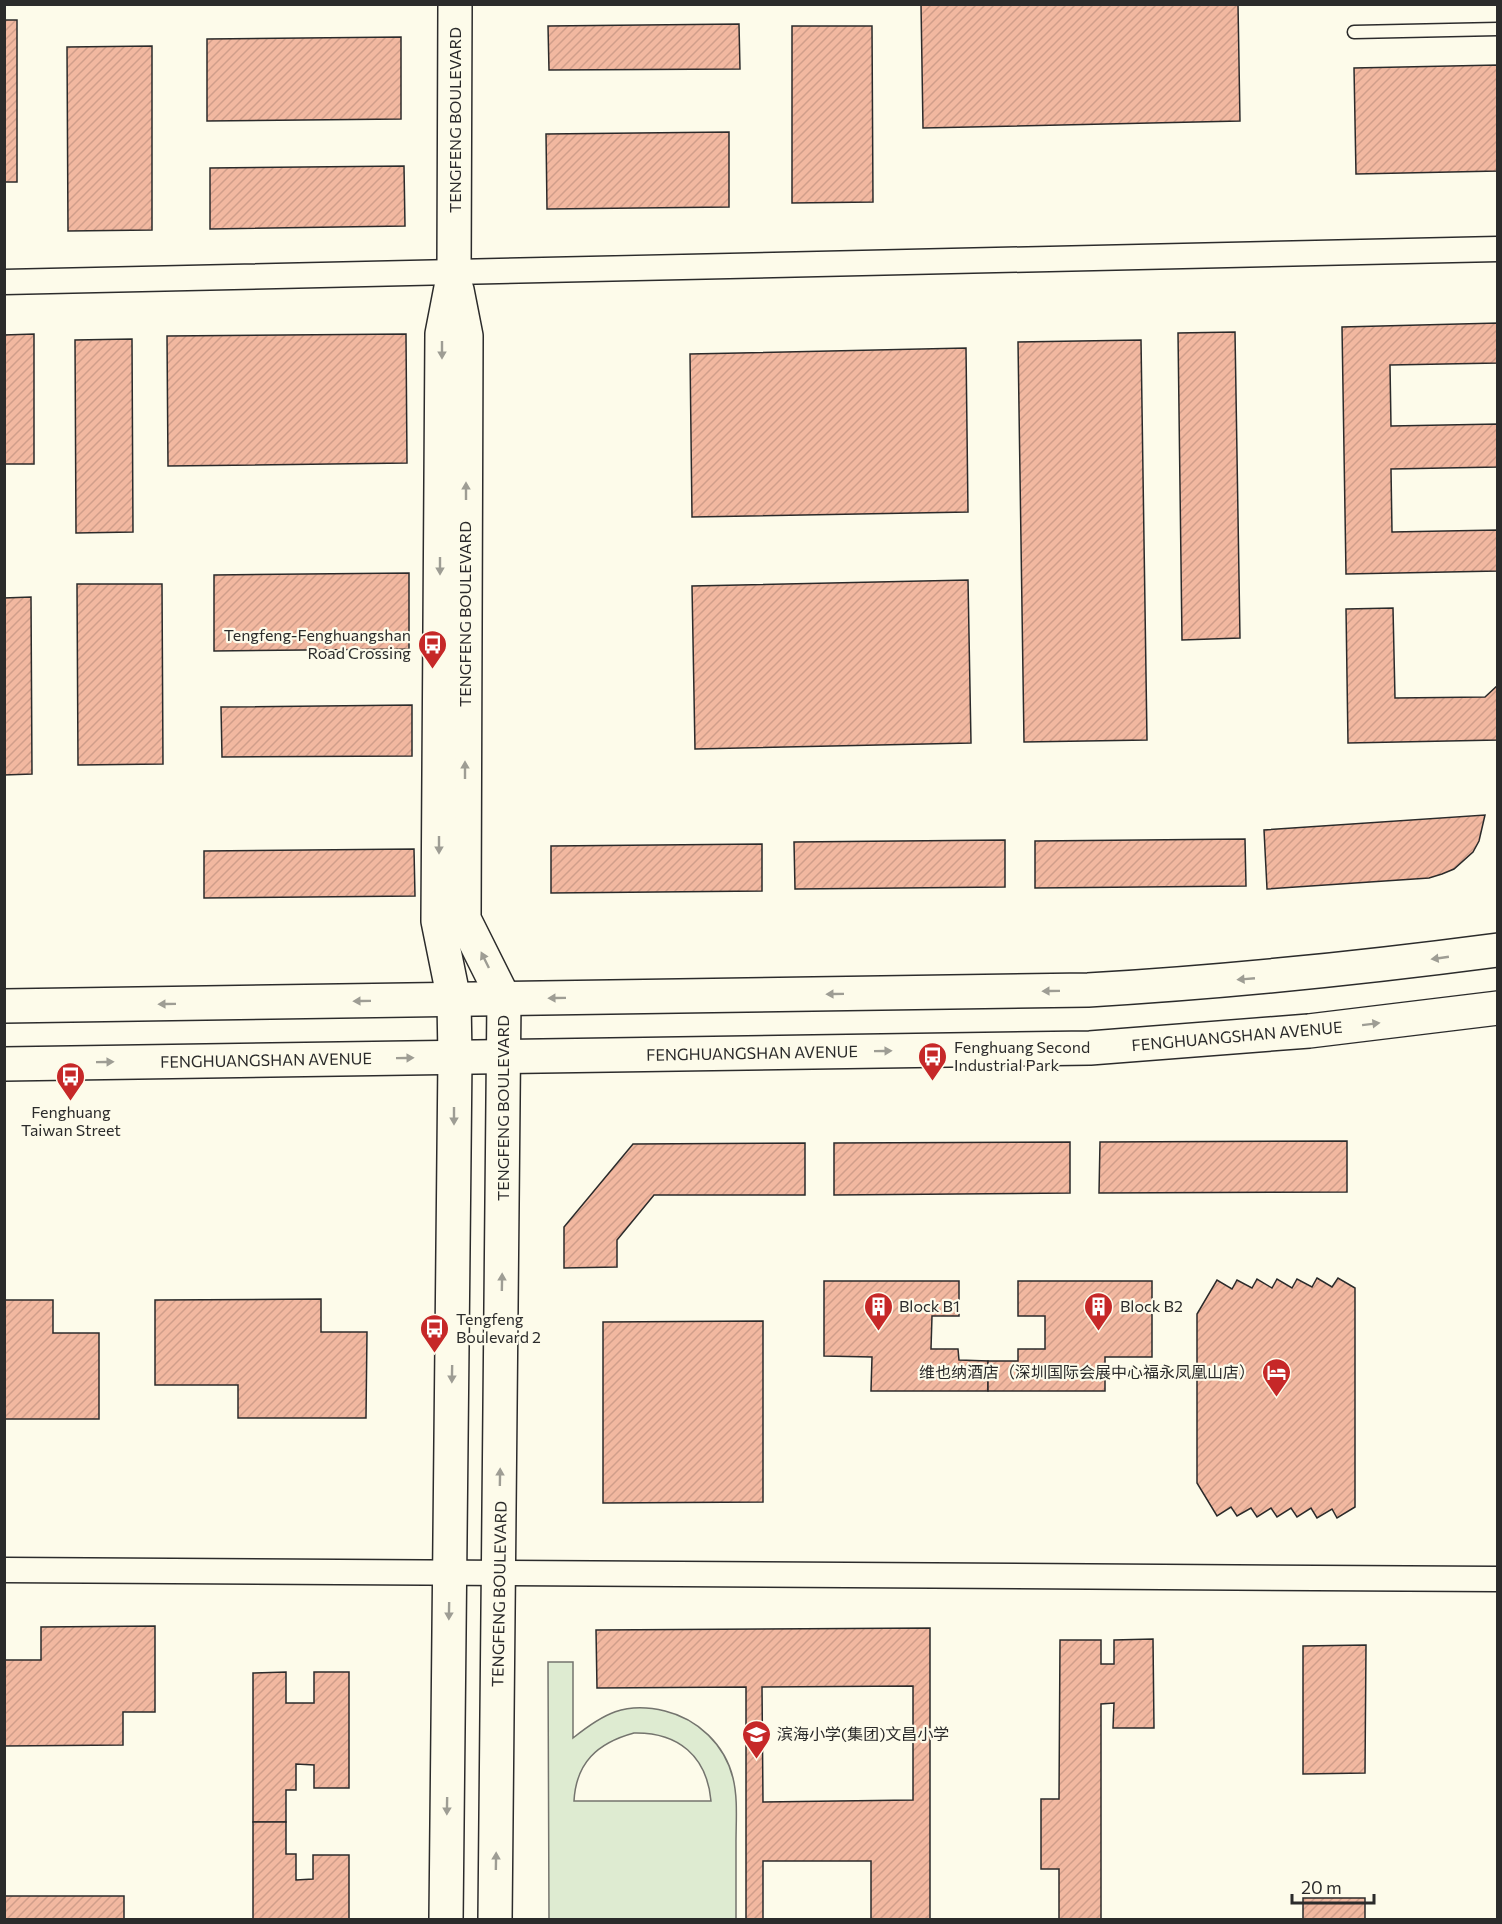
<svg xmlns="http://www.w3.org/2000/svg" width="1502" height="1924" font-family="Commissioner,'Noto Sans SC',sans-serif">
  <defs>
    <pattern id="building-hatch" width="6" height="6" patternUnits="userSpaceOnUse" patternTransform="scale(1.5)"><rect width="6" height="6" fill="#f2b8a0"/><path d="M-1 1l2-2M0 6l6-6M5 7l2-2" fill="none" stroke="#d09e8a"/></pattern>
  </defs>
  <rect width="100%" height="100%" fill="#fdfbea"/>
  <path fill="#deebd1" stroke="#74746e" stroke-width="1.5" fill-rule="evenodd" d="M548 1662H573V1738C603 1714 625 1701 665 1711 698 1719 725 1745 733 1778 738 1798 736 1821 736 1842 736 1868 736 1894 736 1919H549ZM634 1733C678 1732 707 1756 711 1801H574C576 1763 597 1743 634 1733Z"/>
  <g fill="url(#building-hatch)" stroke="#2b2b2b" stroke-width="1.5" fill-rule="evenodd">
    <polygon points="921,4 1238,4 1240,121 923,128"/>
    <rect x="4" y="20" width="13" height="162"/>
    <polygon points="739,24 740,69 549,70 548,26"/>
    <polygon points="792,26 872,26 873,202 792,203"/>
    <polygon points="401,37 401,119 207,121 207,39"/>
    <polygon points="152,46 152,230 68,231 67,47"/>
    <polygon points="1498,65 1498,171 1356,174 1354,68"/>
    <polygon points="729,132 729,207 547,209 546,134"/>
    <polygon points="404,166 405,226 210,229 210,168"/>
    <polygon points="1498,323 1498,363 1390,365 1391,426 1498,424 1498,467 1391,469 1392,532 1498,530 1498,571 1346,574 1342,327"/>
    <polygon points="1235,332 1240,638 1182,640 1178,333"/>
    <polygon points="34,334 34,464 4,464 4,335"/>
    <polygon points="406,334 407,463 168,466 167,336"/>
    <polygon points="132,339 133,532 76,533 75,340"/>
    <polygon points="1141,340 1147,740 1024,742 1018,342"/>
    <polygon points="966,348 968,512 692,517 690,354"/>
    <polygon points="409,573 409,649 214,651 214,575"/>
    <polygon points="968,580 971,743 695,749 692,586"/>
    <polygon points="77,584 162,584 163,764 78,765"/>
    <polygon points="31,597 32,774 4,775 4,598"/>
    <polygon points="1393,608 1395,698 1485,697 1498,685 1498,740 1348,743 1346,609"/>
    <polygon points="412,705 412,756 222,757 221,707"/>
    <polygon points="1485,815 1479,841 1473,852 1454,869 1442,874 1429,878 1267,889 1264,830"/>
    <polygon points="1245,839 1246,886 1035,888 1035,841"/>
    <polygon points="1005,840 1005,887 795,889 794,842"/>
    <polygon points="762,844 762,891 551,893 551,846"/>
    <polygon points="414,849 415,896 204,898 204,851"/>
    <polygon points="1347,1141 1347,1192 1099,1193 1100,1142"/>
    <polygon points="1070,1142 1070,1193 834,1195 834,1143"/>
    <polygon points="805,1143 805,1195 654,1195 617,1240 617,1267 564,1268 564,1227 633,1144"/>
    <polygon points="1317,1278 1332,1287 1338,1278 1355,1288 1355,1507 1337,1518 1332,1509 1317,1518 1311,1508 1297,1517 1291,1508 1277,1517 1271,1508 1257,1517 1251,1508 1237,1516 1231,1507 1217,1516 1197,1483 1197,1314 1217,1280 1232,1289 1237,1280 1252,1288 1257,1279 1272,1288 1277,1279 1292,1288 1297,1279 1312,1287"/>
    <polygon points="824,1281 959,1281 959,1316 932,1316 931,1349 958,1349 959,1360 988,1361 988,1391 871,1391 872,1357 824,1356"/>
    <polygon points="1018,1281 1152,1281 1152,1357 1105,1357 1105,1391 988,1391 988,1361 1018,1361 1018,1349 1045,1349 1045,1316 1018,1316"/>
    <polygon points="321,1299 321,1332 367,1332 366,1418 238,1418 238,1385 155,1385 155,1300"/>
    <polygon points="4,1300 53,1300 53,1333 99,1333 99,1419 4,1419"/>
    <polygon points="763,1321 763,1502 603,1503 603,1322"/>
    <polygon points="155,1626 155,1712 123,1712 123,1745 4,1746 4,1660 41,1660 41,1627"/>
    <path d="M930 1628V1920H871V1861H763V1920H746V1687L597 1688 596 1630ZM913 1686V1800L763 1802 762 1687Z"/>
    <polygon points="1153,1639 1154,1728 1113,1728 1114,1703 1101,1704 1101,1920 1059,1920 1059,1869 1041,1869 1041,1799 1059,1799 1060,1640 1101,1640 1101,1664 1114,1664 1114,1640"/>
    <polygon points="1366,1645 1365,1773 1303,1774 1303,1646"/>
    <polygon points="286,1672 286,1703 314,1703 314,1672 349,1672 349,1788 314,1788 314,1765 296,1764 296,1790 286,1790 286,1822 253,1822 253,1673"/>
    <polygon points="253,1822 286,1822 286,1854 296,1854 296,1880 313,1879 313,1855 349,1855 349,1920 253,1920"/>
    <rect x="4" y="1896" width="120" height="24"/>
    <rect x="1303" y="1898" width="62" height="22"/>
  </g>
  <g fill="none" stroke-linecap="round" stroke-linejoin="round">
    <defs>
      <polyline id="lane" points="1354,32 1498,29"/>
      <g id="street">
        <polyline points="4,282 1498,249"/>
        <polyline points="4,1570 1498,1579"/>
      </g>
      <g id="secondary">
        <polyline points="457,290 466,336 464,919 504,999 495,1920"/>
        <path d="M4 1006 1088 990C1225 982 1361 968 1498 950"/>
        <polyline points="4,1064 1090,1048 1309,1031 1498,1008"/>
        <polyline points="446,1920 455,1057 454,1000 438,921 442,334 454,272 455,4"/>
      </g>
    </defs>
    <use href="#lane" stroke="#2b2b2b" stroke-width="15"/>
    <use href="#street" stroke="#2b2b2b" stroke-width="27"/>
    <use href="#secondary" stroke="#2b2b2b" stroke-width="36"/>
    <use href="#lane" stroke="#fdfbea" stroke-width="12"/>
    <use href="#street" stroke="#fdfbea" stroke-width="24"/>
    <use href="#secondary" stroke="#fdfbea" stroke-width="33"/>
  </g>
  <defs><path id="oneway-solid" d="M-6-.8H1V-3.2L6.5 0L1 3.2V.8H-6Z" transform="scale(1.5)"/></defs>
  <g fill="#9e9d94">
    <use href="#oneway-solid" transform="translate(442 350) rotate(90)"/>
    <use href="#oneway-solid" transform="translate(466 491) rotate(-90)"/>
    <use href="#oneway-solid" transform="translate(440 566) rotate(90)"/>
    <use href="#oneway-solid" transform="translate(465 770) rotate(-90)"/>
    <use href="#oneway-solid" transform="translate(439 845) rotate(90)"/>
    <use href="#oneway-solid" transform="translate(1440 958) rotate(172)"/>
    <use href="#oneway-solid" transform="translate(485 960) rotate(-116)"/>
    <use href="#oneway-solid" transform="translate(1246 979) rotate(175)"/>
    <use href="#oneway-solid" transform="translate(1051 991) rotate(179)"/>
    <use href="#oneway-solid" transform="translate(835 994) rotate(179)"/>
    <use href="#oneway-solid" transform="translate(557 998) rotate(179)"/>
    <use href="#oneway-solid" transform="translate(362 1001) rotate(179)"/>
    <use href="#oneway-solid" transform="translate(167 1004) rotate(179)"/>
    <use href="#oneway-solid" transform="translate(1371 1024) rotate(-7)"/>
    <use href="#oneway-solid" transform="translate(883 1051) rotate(-1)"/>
    <use href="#oneway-solid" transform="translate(405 1058) rotate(-1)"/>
    <use href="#oneway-solid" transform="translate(105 1062) rotate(-1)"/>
    <use href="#oneway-solid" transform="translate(454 1116) rotate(90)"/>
    <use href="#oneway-solid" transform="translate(502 1282) rotate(-89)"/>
    <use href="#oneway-solid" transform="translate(452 1374) rotate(91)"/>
    <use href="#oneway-solid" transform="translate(500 1477) rotate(-89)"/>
    <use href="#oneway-solid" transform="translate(449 1611) rotate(91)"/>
    <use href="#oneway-solid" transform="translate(447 1806) rotate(91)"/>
    <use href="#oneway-solid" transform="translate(496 1861) rotate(-89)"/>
  </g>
  <defs>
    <symbol id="bus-pin" viewBox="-11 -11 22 30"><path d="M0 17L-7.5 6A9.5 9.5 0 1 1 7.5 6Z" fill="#c62828" stroke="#fdfbea"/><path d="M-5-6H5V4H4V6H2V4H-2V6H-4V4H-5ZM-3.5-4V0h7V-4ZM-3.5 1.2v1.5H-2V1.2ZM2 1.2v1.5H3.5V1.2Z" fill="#fff"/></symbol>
    <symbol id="building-pin" viewBox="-11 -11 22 30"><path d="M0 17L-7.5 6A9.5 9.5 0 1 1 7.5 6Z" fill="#c62828" stroke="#fdfbea"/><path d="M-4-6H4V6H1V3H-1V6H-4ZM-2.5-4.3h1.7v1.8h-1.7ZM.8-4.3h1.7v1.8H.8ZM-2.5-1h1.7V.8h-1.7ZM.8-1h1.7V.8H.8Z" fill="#fff"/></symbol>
    <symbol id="hotel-pin" viewBox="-11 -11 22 30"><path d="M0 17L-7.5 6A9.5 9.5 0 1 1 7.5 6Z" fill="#c62828" stroke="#fdfbea"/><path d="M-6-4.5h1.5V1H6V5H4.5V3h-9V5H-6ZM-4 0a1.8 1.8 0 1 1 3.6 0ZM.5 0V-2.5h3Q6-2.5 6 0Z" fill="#fff"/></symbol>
    <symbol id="school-pin" viewBox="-11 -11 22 30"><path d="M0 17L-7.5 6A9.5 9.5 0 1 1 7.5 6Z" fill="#c62828" stroke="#fdfbea"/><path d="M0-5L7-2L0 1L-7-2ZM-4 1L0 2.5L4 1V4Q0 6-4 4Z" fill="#fff"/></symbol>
  </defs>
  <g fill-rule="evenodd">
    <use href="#bus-pin" x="416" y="628" width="33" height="45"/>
    <use href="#bus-pin" x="916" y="1040" width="33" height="45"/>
    <use href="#bus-pin" x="54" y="1060" width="33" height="45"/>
    <use href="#building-pin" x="862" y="1290" width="33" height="45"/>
    <use href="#building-pin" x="1082" y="1290" width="33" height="45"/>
    <use href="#bus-pin" x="418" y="1312" width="33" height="45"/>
    <use href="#hotel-pin" x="1260" y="1356" width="33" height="45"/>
    <use href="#school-pin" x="740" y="1718" width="33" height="45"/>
  </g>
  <g text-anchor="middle" stroke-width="4.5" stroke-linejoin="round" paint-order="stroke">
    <g font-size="16" fill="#2b2b2b" stroke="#fdfbea">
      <text transform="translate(455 120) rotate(-90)" y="6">TENGFENG BOULEVARD</text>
      <text transform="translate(465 614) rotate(-90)" y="6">TENGFENG BOULEVARD</text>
      <text transform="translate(1237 1036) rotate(-5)" y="6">FENGHUANGSHAN AVENUE</text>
      <text transform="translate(752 1053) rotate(-1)" y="6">FENGHUANGSHAN AVENUE</text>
      <text transform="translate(266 1060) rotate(-1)" y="6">FENGHUANGSHAN AVENUE</text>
      <text transform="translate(503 1108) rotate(-90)" y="6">TENGFENG BOULEVARD</text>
      <text transform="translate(499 1594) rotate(-89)" y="6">TENGFENG BOULEVARD</text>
    </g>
    <g font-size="16" fill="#2b2b2b" stroke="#fdfbea" text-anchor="start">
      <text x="411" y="641" text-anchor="end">Tengfeng-Fenghuangshan<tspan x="411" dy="18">Road Crossing</tspan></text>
      <text x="954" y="1053">Fenghuang Second<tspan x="954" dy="18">Industrial Park</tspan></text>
      <text x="71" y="1118" text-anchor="middle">Fenghuang<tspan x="71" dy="18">Taiwan Street</tspan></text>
      <text x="899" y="1312">Block B1</text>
      <text x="1120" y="1312">Block B2</text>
      <text x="456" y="1325">Tengfeng<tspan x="456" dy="18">Boulevard 2</tspan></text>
      <text x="1255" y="1378" text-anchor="end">维也纳酒店（深圳国际会展中心福永凤凰山店）</text>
      <text x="777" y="1740">滨海小学(集团)文昌小学</text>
    </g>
  </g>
  <rect width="1502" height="1924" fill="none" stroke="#2b2b2b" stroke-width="12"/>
  <path d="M1292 1894v9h82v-9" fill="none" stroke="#2b2b2b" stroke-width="3"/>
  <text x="1301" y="1894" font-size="18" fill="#2b2b2b" stroke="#fdfbea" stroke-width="4.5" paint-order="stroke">20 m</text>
</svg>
